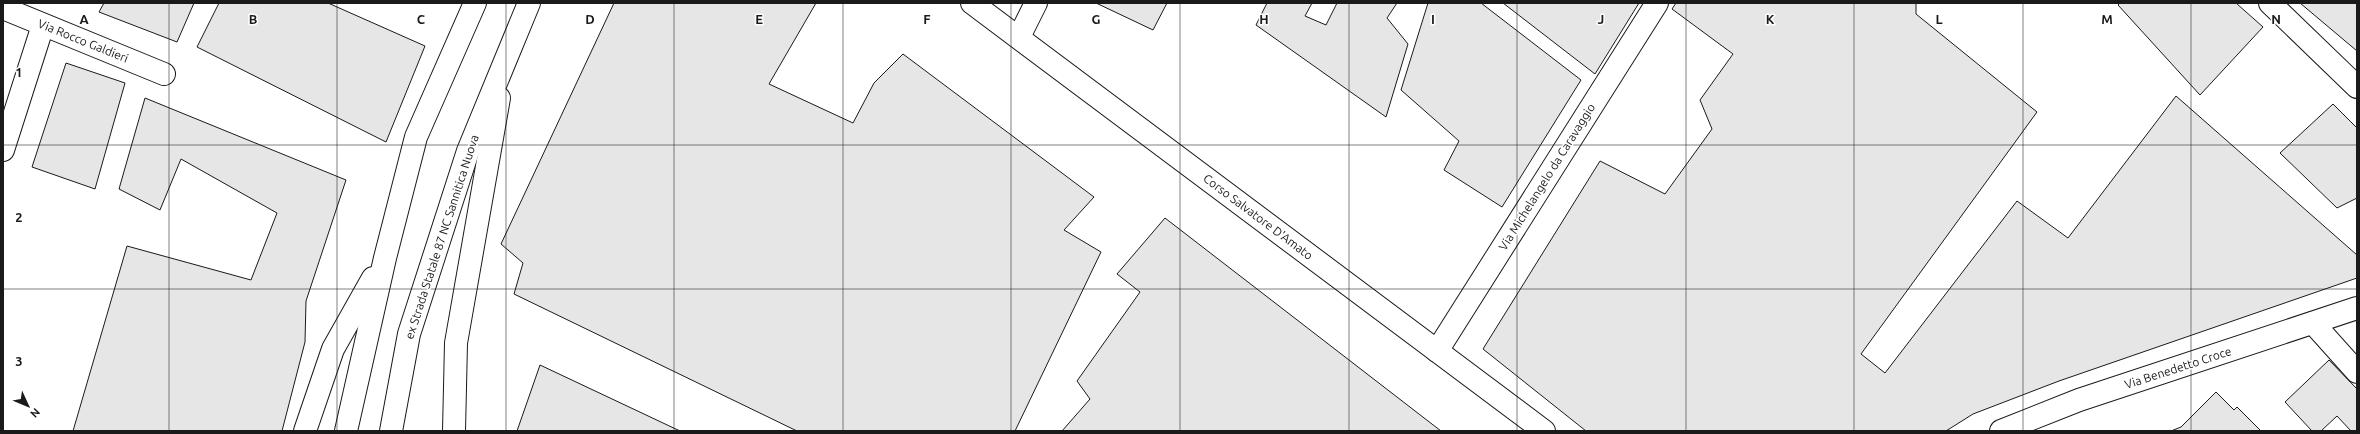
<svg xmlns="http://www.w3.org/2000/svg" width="2360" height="434" font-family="Ubuntu,sans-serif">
  <rect width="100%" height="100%" fill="#fff"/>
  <g fill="#e6e6e6" stroke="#1a1a1a">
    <polygon points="104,3 194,3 177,42 99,12"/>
    <polygon points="219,3 328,3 425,46 386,142 197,47"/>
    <polygon points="614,3 816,3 769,84 853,123 874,83 903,54 1094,197 1064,230 1101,252 1015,431 797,431 514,294 523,263 501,244"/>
    <polygon points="1096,3 1167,3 1153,30"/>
    <polygon points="1267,3 1312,3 1305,16 1326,25 1337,3 1397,3 1387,18 1408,44 1386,117 1256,25"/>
    <polygon points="1428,3 1481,3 1581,80 1502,207 1444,170 1459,141 1401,90"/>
    <polygon points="1503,3 1639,3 1595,74"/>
    <polygon points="1676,3 1916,3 1916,14 2037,112 1861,354 1885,373 2017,201 2068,238 2176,96 2357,255 2357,278 2059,381 1973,414 1946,431 1586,431 1483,349 1600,161 1665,194 1712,129 1700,100 1733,54 1672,9"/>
    <polygon points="2120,3 2236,3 2263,27 2200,95 2118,5"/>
    <polygon points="2300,3 2357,3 2357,51"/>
    <polygon points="66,63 125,83 95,189 32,167"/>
    <polygon points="145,98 346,180 306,301 305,342 282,431 73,431 127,246 251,280 277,213 181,159 160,210 119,189"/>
    <polygon points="2333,104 2357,128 2357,198 2337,208 2280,153"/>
    <polygon points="1165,218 1441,431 1062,431 1090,399 1077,381 1140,292 1117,274"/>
    <polygon points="2329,360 2357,389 2357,431 2351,431 2337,416 2321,431 2312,431 2285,402"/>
    <polygon points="540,365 680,431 517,431"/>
    <polygon points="2216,392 2234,410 2237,407 2261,431 2171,431 2181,427"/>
  </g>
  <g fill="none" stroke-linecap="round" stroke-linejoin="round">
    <defs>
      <g id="street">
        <polyline points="2270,3 2357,87"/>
        <polyline points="3,8 164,74"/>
        <polyline points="1019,37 1036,3"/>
        <polyline points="3,150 43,25"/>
        <polyline points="2313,323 2357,372"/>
        <polyline points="1437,351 1657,3"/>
        <polyline points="2001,431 2079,400 2357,308"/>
      </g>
      <polyline id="secondary" points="972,3 1544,431"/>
      <g id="highway">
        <polyline points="305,431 333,349 373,278"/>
        <polyline points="346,431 385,258 416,137 475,3"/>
        <polyline points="391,431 409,334 468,151 529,3"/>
        <polyline points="454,431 456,343 499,98"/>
      </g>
    </defs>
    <use href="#street" stroke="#1a1a1a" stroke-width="24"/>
    <use href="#secondary" stroke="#1a1a1a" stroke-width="24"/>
    <use href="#highway" stroke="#1a1a1a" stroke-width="24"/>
    <use href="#street" stroke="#fff" stroke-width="22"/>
    <use href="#secondary" stroke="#fff" stroke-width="22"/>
    <use href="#highway" stroke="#fff" stroke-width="22"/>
  </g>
  <path fill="none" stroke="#1a1a1a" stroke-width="1" stroke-opacity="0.55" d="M169 3V431M337 3V431M506 3V431M674 3V431M843 3V431M1011 3V431M1180 3V431M1349 3V431M1517 3V431M1686 3V431M1854 3V431M2023 3V431M2191 3V431M3 145H2357M3 289H2357"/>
  <g text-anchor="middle" stroke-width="3" stroke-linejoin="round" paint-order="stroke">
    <g font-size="12" fill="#1a1a1a" stroke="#fff">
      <text transform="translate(83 41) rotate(22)" y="4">Via Rocco Galdieri</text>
      <text transform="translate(1547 177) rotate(-58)" y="4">Via Michelangelo da Caravaggio</text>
      <text transform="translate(1258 217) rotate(37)" y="4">Corso Salvatore D'Amato</text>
      <text transform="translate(442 237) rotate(-72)" y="4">ex Strada Statale 87 NC Sannitica Nuova</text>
      <text transform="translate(2178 368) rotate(-18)" y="4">Via Benedetto Croce</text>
    </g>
  </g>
  <g font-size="13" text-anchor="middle" font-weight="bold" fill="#1a1a1a" stroke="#fff" stroke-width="3" stroke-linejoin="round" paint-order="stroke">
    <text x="84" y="24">A</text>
    <text x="253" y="24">B</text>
    <text x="421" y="24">C</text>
    <text x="590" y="24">D</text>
    <text x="759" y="24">E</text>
    <text x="927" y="24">F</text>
    <text x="1096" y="24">G</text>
    <text x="1264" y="24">H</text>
    <text x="1433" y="24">I</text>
    <text x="1601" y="24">J</text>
    <text x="1770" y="24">K</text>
    <text x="1939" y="24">L</text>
    <text x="2107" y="24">M</text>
    <text x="2276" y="24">N</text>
    <text x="19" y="77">1</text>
    <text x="19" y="222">2</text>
    <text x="19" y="366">3</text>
  </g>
  <rect width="2360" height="434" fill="none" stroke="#1a1a1a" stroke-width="8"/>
  <g transform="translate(28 406) rotate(134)" stroke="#ffffff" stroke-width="3" paint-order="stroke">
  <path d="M0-3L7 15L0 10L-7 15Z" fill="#1a1a1a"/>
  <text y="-6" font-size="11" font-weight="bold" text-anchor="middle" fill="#1a1a1a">N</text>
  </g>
</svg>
